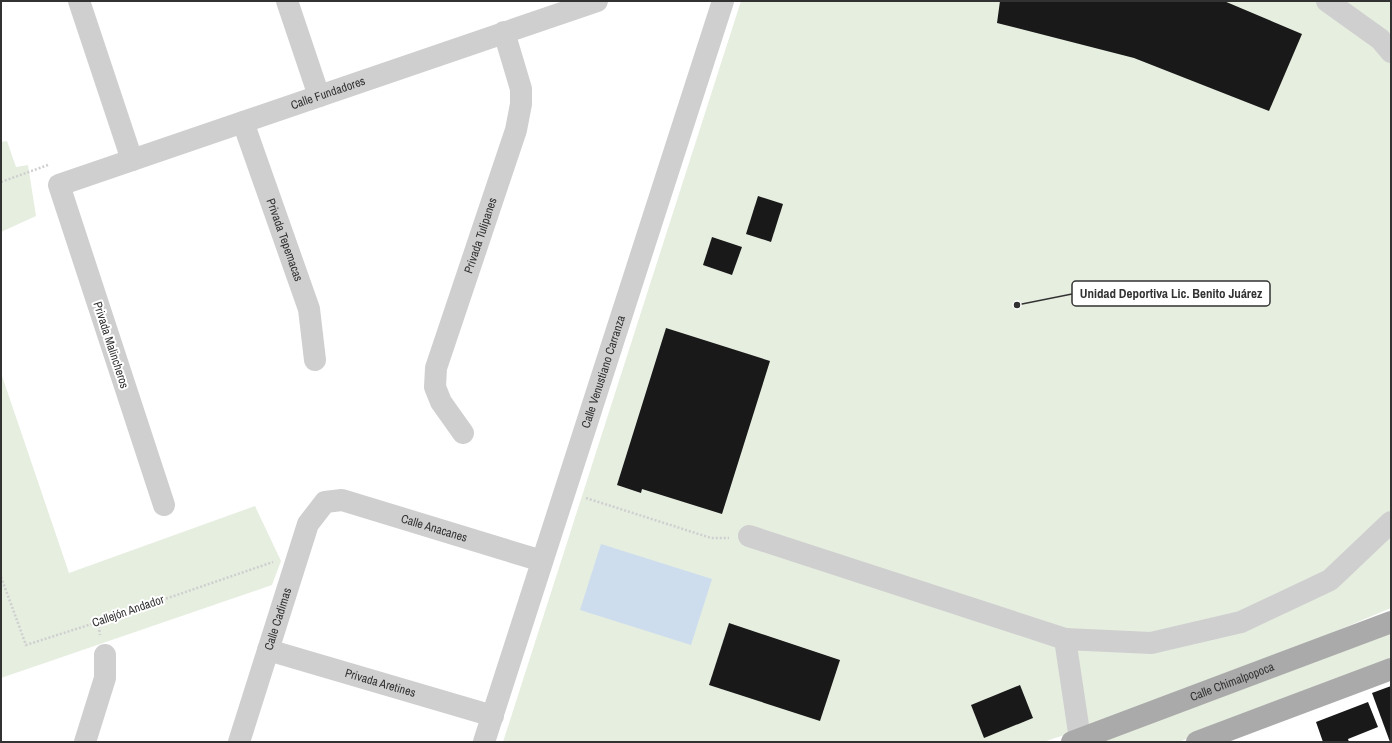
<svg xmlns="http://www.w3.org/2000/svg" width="1392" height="743" font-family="'Archivo Narrow',sans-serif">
  <rect width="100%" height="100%" fill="#fff"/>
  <g fill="#e6eee0">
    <polygon points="741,1 1391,1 1391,608 1170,701 1043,742 503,742"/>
    <polygon points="7,141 16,167 28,165 36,216 1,232 1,142"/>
    <polygon points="1,373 69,573 255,506 281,561 272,585 1,678"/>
    <polygon points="1391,627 1391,663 1178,742 1084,742"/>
  </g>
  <polygon fill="#cddded" points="601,544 712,579 691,645 580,610"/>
  <g fill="#191919">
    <polygon points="1000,1 1224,1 1302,34 1269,111 1134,58 997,23"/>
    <polygon points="758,196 783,204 771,242 746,234"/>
    <polygon points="712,237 742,247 732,275 703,265"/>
    <polygon points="666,328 770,361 722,514 642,489 641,493 617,485"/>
    <polygon points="729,623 840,660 820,721 709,685"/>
    <polygon points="1020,685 1033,718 984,738 971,705"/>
    <polygon points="1391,686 1391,742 1390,742 1372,693"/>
    <polygon points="1368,702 1378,727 1348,739 1349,742 1323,742 1316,722"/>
  </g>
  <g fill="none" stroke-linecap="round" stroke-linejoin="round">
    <g stroke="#cfcfcf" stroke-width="2.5" stroke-dasharray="2 2" stroke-linecap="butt">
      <polyline points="1,182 48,165"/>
      <polyline points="586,498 711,538 729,538"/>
      <polyline points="1,577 26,645 98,622 273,562"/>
      <polyline points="98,622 100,635"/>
    </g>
    <g stroke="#cfcfcf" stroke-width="22">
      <polyline points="79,1 132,160"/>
      <polyline points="287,1 319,96"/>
      <polyline points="1327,1 1380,39 1391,52"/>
      <path id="s1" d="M243 122 309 309 315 360"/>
      <path id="s2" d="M463 433 441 402 435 387 436 368 516 130 521 104V89L504 32"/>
      <path id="s3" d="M164 505 59 185 597 1"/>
      <polyline points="749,536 1065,639"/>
      <path id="s4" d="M268 650 493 716"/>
      <polyline points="1080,739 1065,639 1151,643 1241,622 1330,580 1391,522"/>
      <polyline points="85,742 105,678 105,655"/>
      <path id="s5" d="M239 742 308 524 325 502 342 500 542 561"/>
      <path id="s6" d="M484 742 723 1"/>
    </g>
    <g stroke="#aaa" stroke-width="22">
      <path id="s7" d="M1072 742 1391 622"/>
      <polyline points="1197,742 1391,669"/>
    </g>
  </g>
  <g text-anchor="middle" stroke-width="4" stroke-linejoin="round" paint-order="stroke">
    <g font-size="12" fill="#323232" stroke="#fff">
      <text dy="4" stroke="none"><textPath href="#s3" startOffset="621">Calle Fundadores</textPath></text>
      <text dy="4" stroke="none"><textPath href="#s2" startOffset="213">Privada Tulipanes</textPath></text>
      <text dy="4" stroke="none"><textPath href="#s1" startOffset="125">Privada Tepemacas</textPath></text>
      <text transform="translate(111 345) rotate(72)" y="4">Privada Malincheros</text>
      <text dy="4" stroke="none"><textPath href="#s6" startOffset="389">Calle Venustiano Carranza</textPath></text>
      <text dy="4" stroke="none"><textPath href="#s5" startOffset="370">Calle Anacanes</textPath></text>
      <text transform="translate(128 611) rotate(-19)" y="4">Callejón Andador</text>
      <text dy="4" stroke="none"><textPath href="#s5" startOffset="129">Calle Cadimas</textPath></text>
      <text dy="4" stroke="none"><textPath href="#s7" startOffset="171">Calle Chimalpopoca</textPath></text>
      <text dy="4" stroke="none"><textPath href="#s4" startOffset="117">Privada Aretines</textPath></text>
    </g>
  </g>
  <path fill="none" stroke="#323232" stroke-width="1.5" d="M1017 305L1072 294"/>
  <circle fill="#323232" stroke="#fff" stroke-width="1.5" cx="1017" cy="305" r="4"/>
  <rect fill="#fff" stroke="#323232" stroke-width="1.5" x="1072" y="281" width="198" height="25" rx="4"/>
  <g font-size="13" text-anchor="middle" font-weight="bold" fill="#323232">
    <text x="1171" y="298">Unidad Deportiva Lic. Benito Juárez</text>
  </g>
  <rect width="1392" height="743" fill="none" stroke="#323232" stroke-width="4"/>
</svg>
